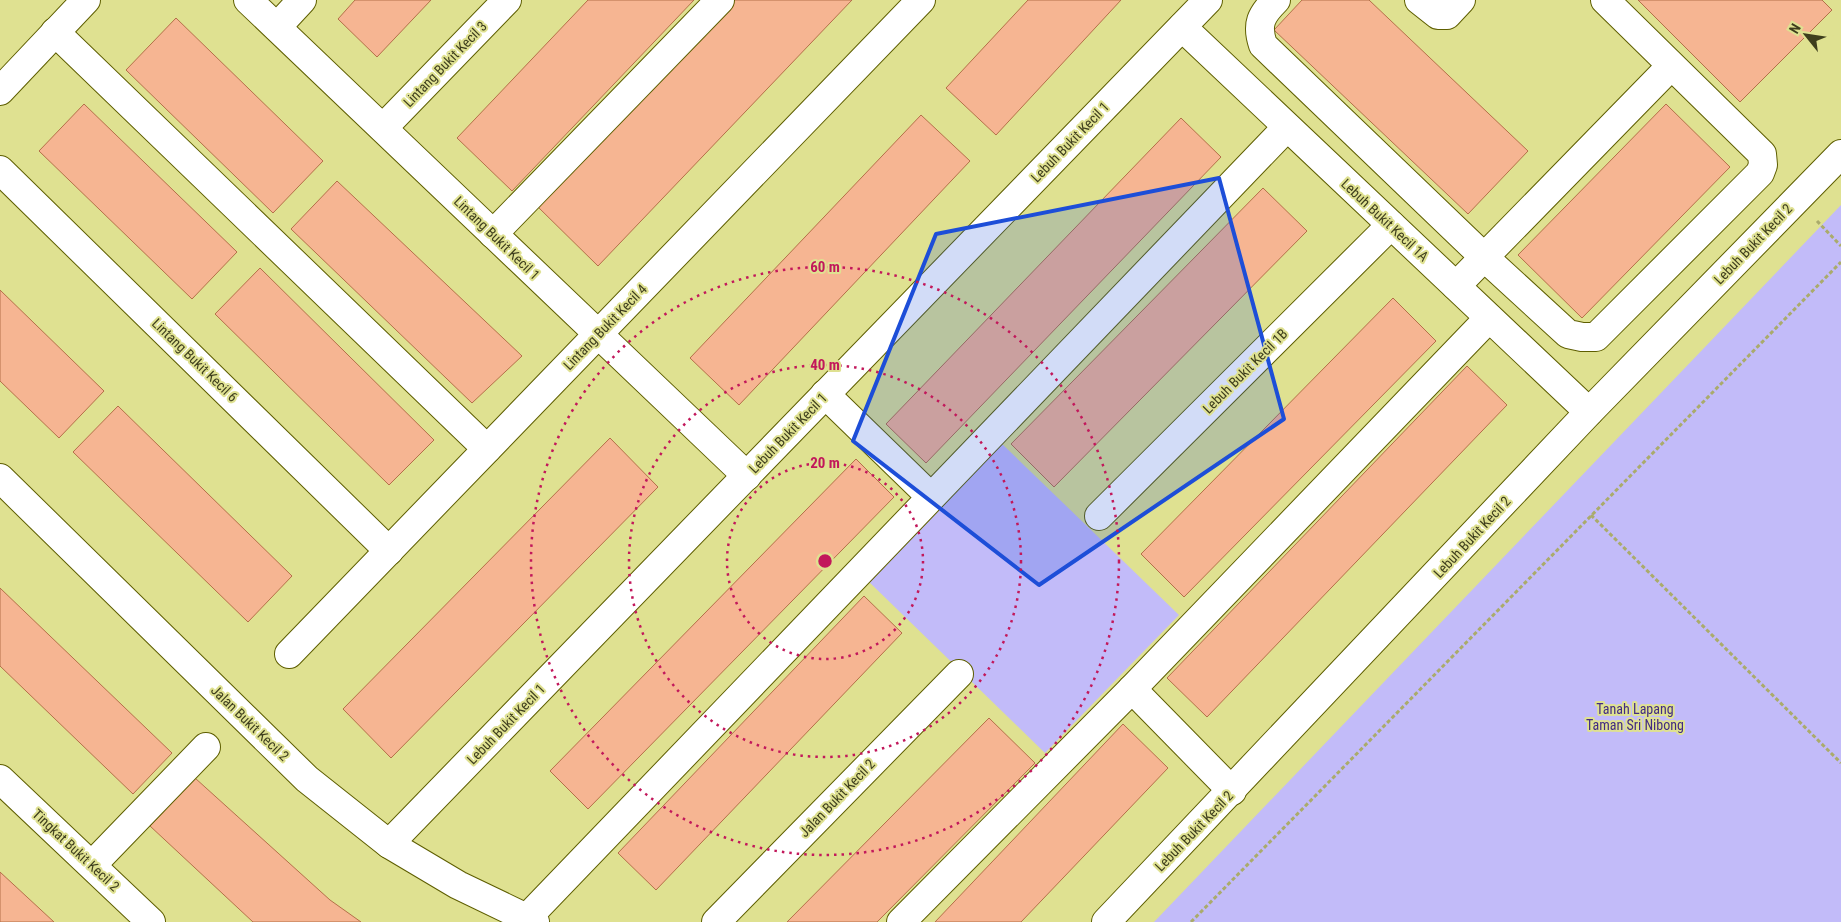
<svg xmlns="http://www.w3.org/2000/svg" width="1841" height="922" font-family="'Roboto Condensed',sans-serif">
  <rect width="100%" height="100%" fill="#dfe191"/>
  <g fill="#c2bbf9">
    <polygon points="1841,205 1841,922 1154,922"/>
    <polygon points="999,441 1179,615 1045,753 866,579"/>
  </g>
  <g fill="#f6b592" stroke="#b47049">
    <polygon points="355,0 431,0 377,57 338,19"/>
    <polygon points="588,0 694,0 512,191 457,138"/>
    <polygon points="734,0 852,0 598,266 537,206"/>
    <polygon points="1028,0 1121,0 996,135 946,88"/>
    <polygon points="1302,0 1369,0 1528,151 1468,214 1274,30"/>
    <polygon points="1638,0 1822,0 1832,10 1740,102"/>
    <polygon points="176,18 323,161 273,213 126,70"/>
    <polygon points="84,104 237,252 192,299 39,151"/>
    <polygon points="1666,104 1730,167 1582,318 1518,255"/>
    <polygon points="921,115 970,161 739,405 690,358"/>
    <polygon points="1181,118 1221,157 926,463 886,424"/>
    <polygon points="337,181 522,356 472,403 291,229"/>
    <polygon points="1263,188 1307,231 1054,487 1011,444"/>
    <polygon points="260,268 434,440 389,485 215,314"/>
    <polygon points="0,290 104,391 59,438 0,381"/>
    <polygon points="1393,298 1436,341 1184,597 1141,554"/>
    <polygon points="1467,366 1507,405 1207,717 1167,678"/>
    <polygon points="118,406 292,576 248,622 73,452"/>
    <polygon points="610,438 658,487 391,758 343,709"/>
    <polygon points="856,459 894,497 588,809 550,771"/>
    <polygon points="0,588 172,753 133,794 0,666"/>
    <polygon points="864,596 902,633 656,890 618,853"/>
    <polygon points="989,718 1035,763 877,922 787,922"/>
    <polygon points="1123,724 1168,768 1021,922 935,922"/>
    <polygon points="195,778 330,900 361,922 253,922 150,826"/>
    <polygon points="0,872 54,922 0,922"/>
  </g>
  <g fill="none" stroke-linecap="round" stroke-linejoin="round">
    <defs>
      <g id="minor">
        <polyline points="248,0 747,476"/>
        <path d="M1276 0C1261 15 1256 24 1263 45L1484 257 1568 334 1582 337H1596L1760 173 1763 165 1762 154 1605 0"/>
        <polyline points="1419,0 1438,15 1447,15 1461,0"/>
        <polyline points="277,27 302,0"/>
        <polyline points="1182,27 1589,412"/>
        <polyline points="55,32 487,449"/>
        <polyline points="0,91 86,0"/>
        <polyline points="383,128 507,0"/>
        <polyline points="0,170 389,551"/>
        <polyline points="493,234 720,0"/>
        <polyline points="1456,286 1671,66"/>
        <polyline points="825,394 930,496"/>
        <polyline points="0,478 307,779 389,844 458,885 535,922"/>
        <polyline points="1099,516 1391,225"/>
        <polyline points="289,654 921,0"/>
        <polyline points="1132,689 1232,791"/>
        <polyline points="0,779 151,922"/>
        <polyline points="389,844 1208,0"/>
        <polyline points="92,865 206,747"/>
        <polyline points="526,919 1287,127"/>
        <polyline points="716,922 959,674"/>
        <polyline points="901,922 1132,689 1489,318"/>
        <polyline points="1106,922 1589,412 1841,154"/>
      </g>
    </defs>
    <use href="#minor" stroke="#5e5e00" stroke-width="30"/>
    <g stroke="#aaab6b" stroke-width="3" stroke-dasharray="4 2.5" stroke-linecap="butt">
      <polyline points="1817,221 1841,246"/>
      <polyline points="1591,515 1841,763"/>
      <polyline points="1191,922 1841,262"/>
    </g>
    <use href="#minor" stroke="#fff" stroke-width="28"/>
  </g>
  <path fill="#1d4ed8" fill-opacity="0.2" stroke="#1d4ed8" stroke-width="4" stroke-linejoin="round" d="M1219 178 1284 419 1039 585 853 441 936 234Z"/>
  <g fill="none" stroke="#c2185b" stroke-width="2.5" stroke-dasharray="2.5 5">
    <circle cx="825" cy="561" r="98"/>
    <circle cx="825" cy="561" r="196"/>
    <circle cx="825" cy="561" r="294"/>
  </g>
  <g text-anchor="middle" stroke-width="4" stroke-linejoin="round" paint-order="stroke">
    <g font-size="14" fill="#3e3e1d" stroke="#dfe191">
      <text transform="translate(445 64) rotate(-46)" y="5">Lintang Bukit Kecil 3</text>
      <text transform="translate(1070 142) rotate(-46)" y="5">Lebuh Bukit Kecil 1</text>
      <text transform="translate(1385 220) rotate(43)" y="5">Lebuh Bukit Kecil 1A</text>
      <text transform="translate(497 238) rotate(44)" y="5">Lintang Bukit Kecil 1</text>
      <text transform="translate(1753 244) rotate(-46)" y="5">Lebuh Bukit Kecil 2</text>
      <text transform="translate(605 327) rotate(-46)" y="5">Lintang Bukit Kecil 4</text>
      <text transform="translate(195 360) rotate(44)" y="5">Lintang Bukit Kecil 6</text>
      <text transform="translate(1245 371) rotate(-45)" y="5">Lebuh Bukit Kecil 1B</text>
      <text transform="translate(788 433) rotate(-46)" y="5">Lebuh Bukit Kecil 1</text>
      <text transform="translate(1472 537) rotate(-47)" y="5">Lebuh Bukit Kecil 2</text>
      <text transform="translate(250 723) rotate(44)" y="5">Jalan Bukit Kecil 2</text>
      <text transform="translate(506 724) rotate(-46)" y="5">Lebuh Bukit Kecil 1</text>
      <text transform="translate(837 798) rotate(-46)" y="5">Jalan Bukit Kecil 2</text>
      <text transform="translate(1194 831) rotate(-46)" y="5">Lebuh Bukit Kecil 2</text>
      <text transform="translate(76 850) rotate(43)" y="5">Tingkat Bukit Kecil 2</text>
    </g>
    <g font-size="14" fill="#412a83" stroke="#dfe191">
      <text x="1635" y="714">Tanah Lapang<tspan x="1635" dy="16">Taman Sri Nibong</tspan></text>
    </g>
  </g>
  <circle cx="825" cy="561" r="8" fill="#c2185b" stroke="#dfe191" stroke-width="2.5"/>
  <g font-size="15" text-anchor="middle" font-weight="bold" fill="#c2185b" stroke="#dfe191" stroke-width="4" stroke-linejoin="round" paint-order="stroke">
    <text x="825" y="272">60 m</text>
    <text x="825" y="370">40 m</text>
    <text x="825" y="468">20 m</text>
  </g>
  <g transform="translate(1806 35) rotate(300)" stroke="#dfe191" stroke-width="4" paint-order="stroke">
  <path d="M0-4L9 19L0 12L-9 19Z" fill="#3e3e1d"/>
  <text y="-8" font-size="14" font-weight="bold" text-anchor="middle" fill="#3e3e1d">N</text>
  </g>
</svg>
